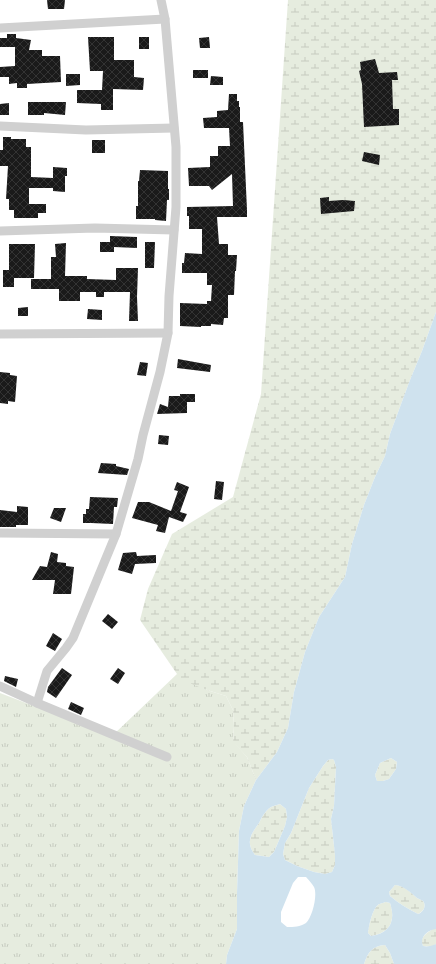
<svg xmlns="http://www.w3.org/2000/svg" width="436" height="964" font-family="'PT Sans',sans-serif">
  <defs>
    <pattern id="grass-tufts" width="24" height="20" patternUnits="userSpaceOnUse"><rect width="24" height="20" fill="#e6ecdf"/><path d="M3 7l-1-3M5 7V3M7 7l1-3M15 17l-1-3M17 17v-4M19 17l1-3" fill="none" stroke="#c6cbc0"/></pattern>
    <pattern id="wetland-marsh" width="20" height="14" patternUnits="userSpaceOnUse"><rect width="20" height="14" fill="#e6ecdf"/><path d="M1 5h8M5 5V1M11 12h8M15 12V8" fill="none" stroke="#c6cbc0"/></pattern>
    <pattern id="building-cross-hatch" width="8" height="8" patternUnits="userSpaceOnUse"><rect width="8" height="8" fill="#1a1a1a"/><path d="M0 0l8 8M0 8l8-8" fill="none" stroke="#333"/></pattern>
  </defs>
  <rect width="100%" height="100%" fill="#fff"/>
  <polygon fill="url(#grass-tufts)" points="177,674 207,690 226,696 233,710 234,726 233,741 247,757 256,780 244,806 239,831 237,893 237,929 227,955 226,964 0,964 0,693 112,736"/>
  <g fill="url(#wetland-marsh)">
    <polygon points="288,0 436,0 436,312 422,351 410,380 390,434 385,456 375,477 364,505 352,544 345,577 319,617 305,652 294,692 288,728 277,752 256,780 247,757 233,742 234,726 233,710 226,696 207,690 179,679 177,674 140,620 148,589 172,534 233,497 261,394"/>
    <polygon points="391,758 397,762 396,769 389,779 383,781 377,781 375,775 380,763"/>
    <polygon points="332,759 334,760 336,767 334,806 331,819 335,855 335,865 332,872 325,874 314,872 297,866 285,860 283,854 285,843 291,833 309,788 323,766 328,760"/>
    <path d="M280 804 286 809 287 817 285 826 277 845 274 852 269 857 255 855C245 842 251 834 259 823 262 817 265 811 271 807 273 806 277 805 280 804Z"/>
    <path d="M395 885C405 886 410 892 417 898 419 899 421 900 423 901 427 906 423 912 418 914 408 909 398 903 390 896L389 892Z"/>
    <path d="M386 902 390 903C396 921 390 933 371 936L368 933C369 925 372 909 379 904 380 904 385 902 386 902Z"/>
    <path d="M434 928 436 929V944L431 947 423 946C419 937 427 933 434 928Z"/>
    <path d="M385 945 390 953 394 964H364C368 952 372 946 385 945Z"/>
  </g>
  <path fill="#cfe2ee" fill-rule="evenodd" d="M436 312V929C428 930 419 937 423 946 428 947 431 946 436 944V964H394L390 953 385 945C372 946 368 952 364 964H226L227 955 237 929V893L239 831 244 806 256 780 277 752 288 728 294 692 305 652 319 617 345 577 352 544 364 505 375 477 385 456 390 434 410 380 422 351ZM391 758 397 762 396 769 389 779 383 781H377L375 775 380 763ZM332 759 334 760 336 767 334 806 331 819 335 855V865L332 872 325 874 314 872 297 866 285 860 283 854 285 843 291 833 309 788 323 766 328 760ZM280 804 286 809 287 817 285 826 277 845 274 852 269 857 255 855C245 842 251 834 259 823 262 817 265 811 271 807 273 806 277 805 280 804ZM298 877H306C309 880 312 884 314 887 318 895 312 918 306 923 300 927 294 927 287 927L281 922V912L293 883ZM395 885C404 886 410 892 417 898 419 899 421 900 423 901 427 906 423 912 418 914 408 909 398 903 390 896L389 892ZM386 902 390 903C396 921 390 933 371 936L368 933C369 925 372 909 379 904 380 904 385 902 386 902Z"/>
  <g fill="url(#building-cross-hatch)">
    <polygon points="47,0 65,0 64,9 48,9"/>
    <polygon points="7,34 16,34 16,38 31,40 29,50 42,50 42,56 60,56 61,82 27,84 27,88 17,88 17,83 9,84 9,77 0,77 0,67 15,66 15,47 0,47 0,38 7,38"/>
    <polygon points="88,37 114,37 114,60 134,60 134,77 144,78 143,90 113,89 113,110 101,110 101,104 77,103 77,90 102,90 103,71 90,71"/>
    <rect x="139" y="37" width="10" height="12"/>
    <polygon points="209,37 210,48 200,48 199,38"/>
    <polygon points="375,59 379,73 397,72 398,80 392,80 393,109 399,109 399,125 364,127 362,84 359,71 361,70 360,62"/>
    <rect x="193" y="70" width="15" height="8"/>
    <polygon points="66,74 80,74 80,85 66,86"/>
    <polygon points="211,76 223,77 223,85 210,85"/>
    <polygon points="229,94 237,94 237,101 239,101 239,107 240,107 240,122 243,122 247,210 247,217 217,217 219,244 228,244 228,255 237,255 236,271 235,271 234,295 228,295 228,318 224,318 223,325 211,324 211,326 201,326 201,327 180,326 180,303 207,304 207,301 211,301 212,285 207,285 207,273 182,273 182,263 184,263 185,253 202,254 202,229 189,229 189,216 187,216 187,207 233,206 232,174 212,190 209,186 189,186 188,168 210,167 210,156 218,156 218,146 230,146 229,128 204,128 203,118 217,117 217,111 228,110"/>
    <polygon points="28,102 66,102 65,115 44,113 44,115 28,115"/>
    <polygon points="9,103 9,115 0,115 0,104"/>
    <polygon points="3,137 11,137 11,139 26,139 26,147 31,147 31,177 53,178 53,167 67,168 67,176 65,176 65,192 53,191 53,188 29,188 29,204 46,204 46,213 38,213 38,218 14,218 14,210 9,210 9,199 6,199 8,166 0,166 0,150 3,150"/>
    <rect x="92" y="140" width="13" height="13"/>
    <polygon points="364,152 380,155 379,165 362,161"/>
    <polygon points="140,170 168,171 168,189 169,189 169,200 167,200 166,221 155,220 155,219 136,219 136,206 138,206 138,181 139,181"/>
    <polygon points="329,197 329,201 343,200 355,201 354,211 321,214 320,198"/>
    <polygon points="110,236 137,237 137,248 114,247 114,252 100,252 100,242 110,242"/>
    <polygon points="145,242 155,242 154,268 145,268"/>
    <polygon points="66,243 65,276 87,276 87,279 116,280 116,268 138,268 137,297 138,321 129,321 130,292 104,292 104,297 96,297 96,292 80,292 80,301 59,301 59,289 31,289 31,279 51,279 51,257 56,257 55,244"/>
    <polygon points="9,244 35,244 34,278 14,278 14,287 3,287 3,270 9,270"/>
    <polygon points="28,307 28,316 18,316 18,308"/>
    <polygon points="88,309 102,310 102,320 87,319"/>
    <polygon points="178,359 211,365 210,372 177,368"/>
    <polygon points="140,362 148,363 146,376 137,375"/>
    <polygon points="0,372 10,373 10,375 17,376 15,402 8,401 8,404 0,403"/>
    <polygon points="180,394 195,394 195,402 187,402 187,413 157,414 160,404 168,407 169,396 180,396"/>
    <polygon points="159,435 169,436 168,445 158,444"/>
    <polygon points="101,463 116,464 116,466 129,469 127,475 98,473"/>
    <polygon points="216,481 224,482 222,500 214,499"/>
    <polygon points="177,482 189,487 180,512 187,514 183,522 169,517 165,533 156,531 158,525 132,518 138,502 149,502 171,511 178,491 174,490"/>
    <polygon points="90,497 118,498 117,507 114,507 113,524 91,523 83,523 83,514 86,514 86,509 89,509"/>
    <polygon points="17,506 28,507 28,525 16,525 16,527 0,527 0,510 17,512"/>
    <polygon points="54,508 66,508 61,522 50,518"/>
    <polygon points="51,552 58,554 57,562 66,563 66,566 74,567 71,594 53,594 55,580 32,580 40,566 47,567"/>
    <polygon points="136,552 137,556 156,555 156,563 135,564 132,574 118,570 123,553"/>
    <polygon points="108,614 118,622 112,629 102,621"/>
    <polygon points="53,633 62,639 55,651 46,646"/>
    <polygon points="62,668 72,675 56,698 47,692 48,687"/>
    <polygon points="118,668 125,673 118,684 110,679"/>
    <polygon points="5,676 18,679 16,687 4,681"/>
    <polygon points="71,702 84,708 81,715 68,709"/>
  </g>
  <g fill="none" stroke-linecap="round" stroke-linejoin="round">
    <g stroke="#d0d0d0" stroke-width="9">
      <polyline points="0,28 165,19"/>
      <polyline points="0,126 86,130 174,128"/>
      <polyline points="0,231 95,228 174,230"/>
      <polyline points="0,334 168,333"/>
      <polyline points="0,533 116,534"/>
      <polyline points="0,686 37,703 167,757"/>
      <polyline points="37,703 47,671 66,648 73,638 116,534 138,459 143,435 160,372 168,333 169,296 176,207 176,147 165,19 161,0"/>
    </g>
  </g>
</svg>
